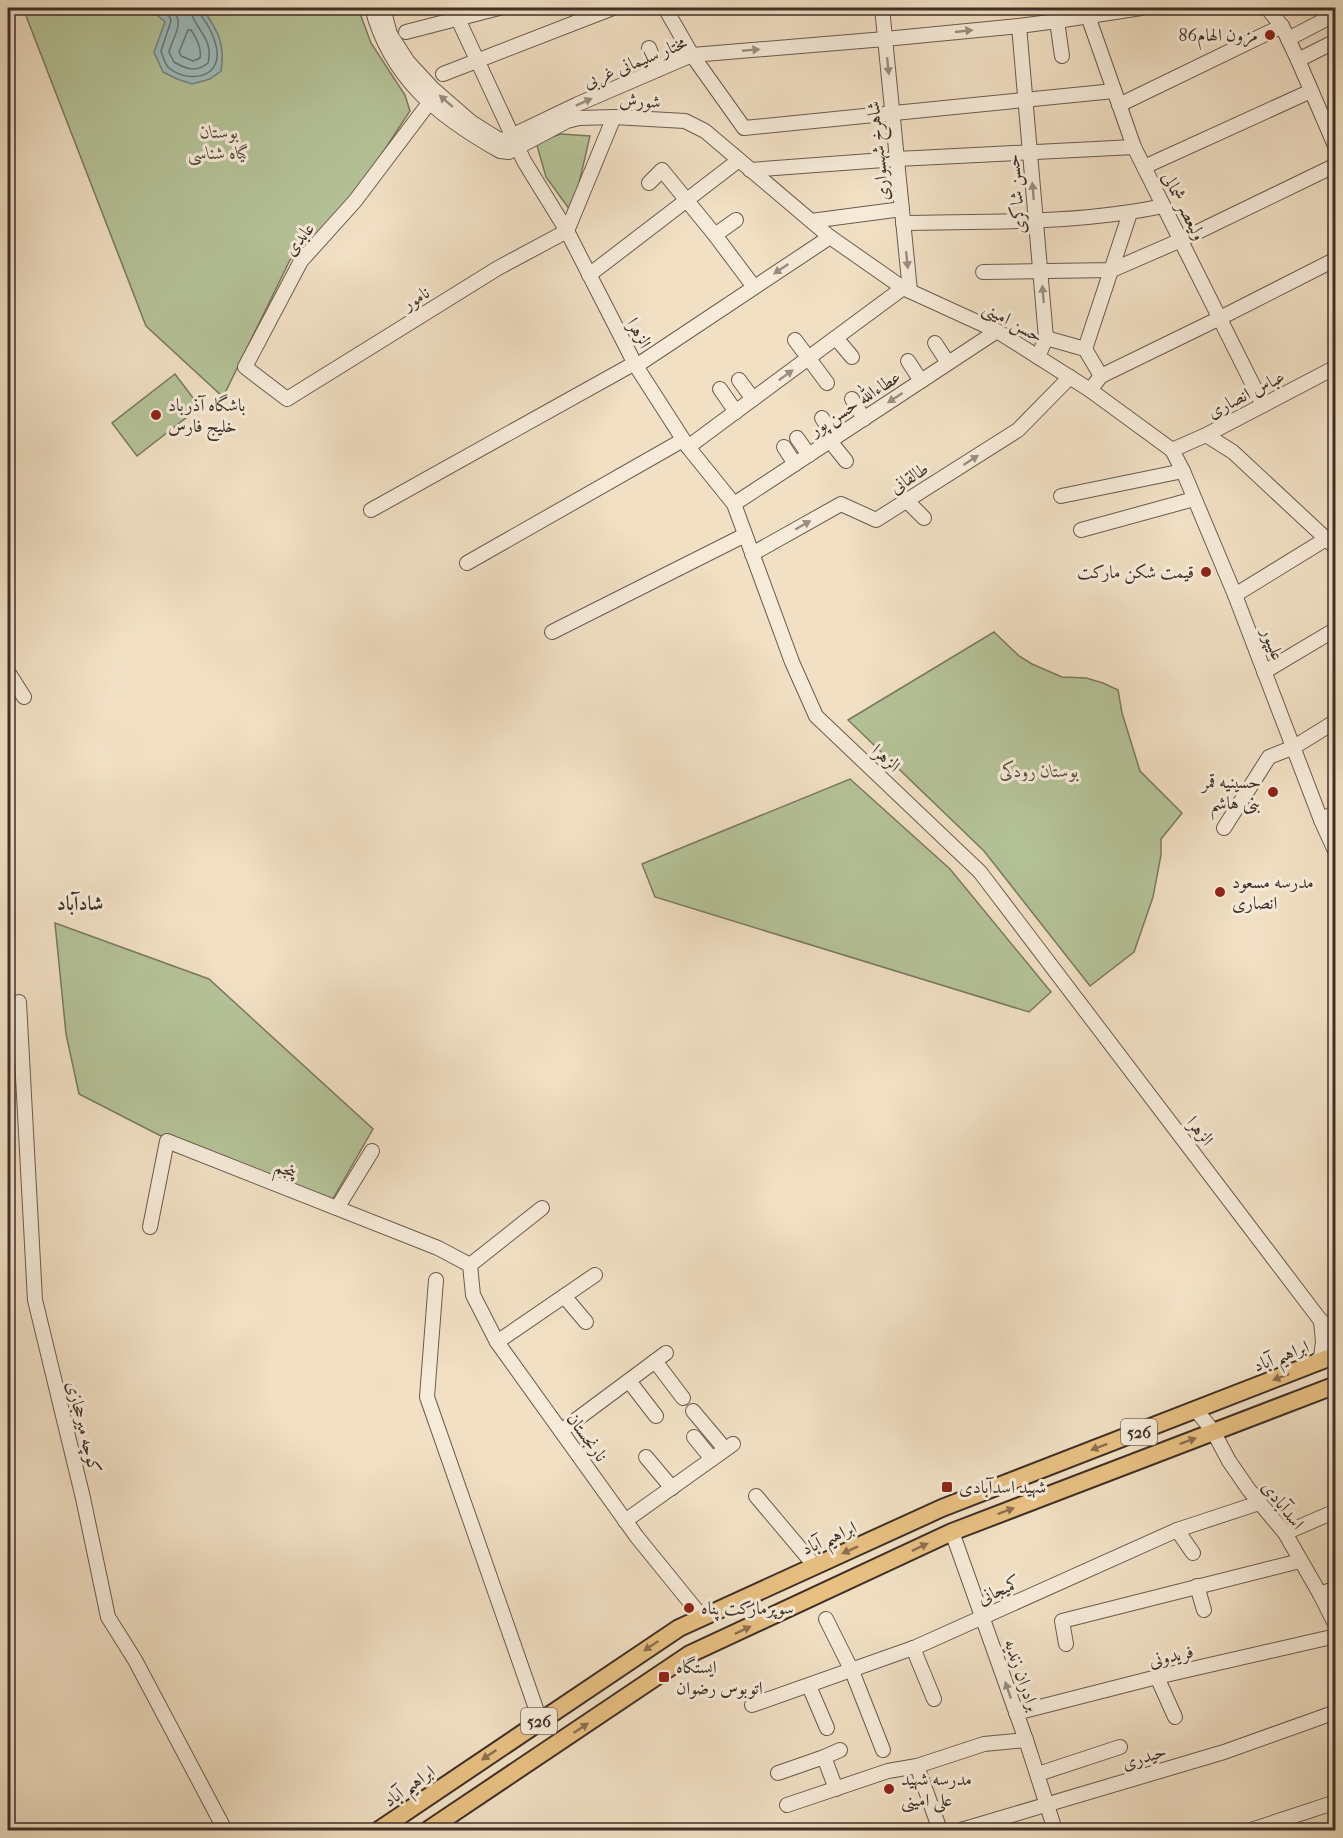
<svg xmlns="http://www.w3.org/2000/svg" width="1343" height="1838" font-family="'IM FELL French Canon',Amiri,serif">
  <rect width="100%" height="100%" fill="#f1e0c4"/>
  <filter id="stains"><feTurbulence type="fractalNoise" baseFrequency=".00333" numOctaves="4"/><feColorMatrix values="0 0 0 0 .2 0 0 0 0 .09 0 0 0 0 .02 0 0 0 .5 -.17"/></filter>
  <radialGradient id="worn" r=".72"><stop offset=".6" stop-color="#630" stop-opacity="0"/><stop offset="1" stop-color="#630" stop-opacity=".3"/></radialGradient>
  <g fill="#b5c398" stroke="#797960" stroke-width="1.5">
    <polygon points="23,8 358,8 371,43 405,95 410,111 351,201 290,260 223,397 146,326"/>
    <polygon points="561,134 590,136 572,213 546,177 536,142"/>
    <polygon points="175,374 200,407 137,456 112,423"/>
    <polygon points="994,632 1019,656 1032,664 1062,677 1086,678 1103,683 1118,690 1122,713 1140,771 1182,813 1161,839 1161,855 1153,897 1134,952 1090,986 984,851 848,720"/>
    <polygon points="850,779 950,869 1051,992 1029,1012 655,897 642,864"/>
    <polygon points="55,923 209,979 373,1129 331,1202 159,1135 79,1094 66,1034"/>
  </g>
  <path fill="#9cbbbc" stroke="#768381" stroke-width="1.5" d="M149 8H202C217 29 226 44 221 71L210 79 192 84 177 79 163 72 154 52 165 22Z"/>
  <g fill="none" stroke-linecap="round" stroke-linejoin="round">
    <g stroke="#6c7572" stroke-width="1.5">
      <path d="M158 8 170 17 171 21 161 51C163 57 165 65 169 68 187 83 220 79 217 51 216 43 211 31 207 24 203 18 199 14 198 8"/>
      <path d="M170 8C187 22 173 35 169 52L174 62C186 69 196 73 208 63 215 38 192 27 190 8"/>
      <path d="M188 30H191C196 37 202 49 200 58L193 61 181 56 179 52Z"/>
    </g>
    <defs>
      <g id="minor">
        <path d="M372 8C391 79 438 116 500 151L509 152 567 121 579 118 614 117 685 121 705 131 830 237 903 288 997 331 1090 390 1172 450 1183 471 1235 595 1321 820 1336 853"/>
        <polyline points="383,8 390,34 408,62 432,88 471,122 498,139 503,140 578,104 692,55 885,39 1019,26 1057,21 1141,8"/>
        <polyline points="458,8 458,19 524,161 567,231 636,366 688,447 734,504 792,662 816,716 980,872 1321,1321 1336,1332"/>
        <polyline points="665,8 692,55 744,128 1114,91"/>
        <polyline points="882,8 910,291"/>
        <polyline points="1267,8 1282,26 1298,60 1336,148"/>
        <polyline points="1088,16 1134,147 1263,405"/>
        <polyline points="1057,21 1062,56"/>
        <polyline points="1019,26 1046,338 1038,357"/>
        <polyline points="406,32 499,8"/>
        <polyline points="1288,39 1336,14"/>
        <polyline points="649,48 657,70"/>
        <polyline points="1298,60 1336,41"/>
        <polyline points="443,74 613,8"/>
        <polyline points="429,103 355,201 301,261 245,367 287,399 498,268 567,231 614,117"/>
        <polyline points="1119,105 1282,26"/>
        <polyline points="1144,167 1311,91"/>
        <polyline points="750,170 897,159 1134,147"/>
        <polyline points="649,183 662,170 715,235 754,287"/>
        <polyline points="811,221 902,209"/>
        <path d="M903 223C990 221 1079 224 1163 206"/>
        <polyline points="715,235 736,220"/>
        <polyline points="983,272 1112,270 1181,240 1336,165"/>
        <polyline points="589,275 739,160"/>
        <polyline points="836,338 852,357"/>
        <polyline points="1046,338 1085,349 1101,376"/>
        <polyline points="795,340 827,383"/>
        <polyline points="935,343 948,363"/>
        <polyline points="1085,349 1130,213"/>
        <polyline points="908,361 921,381"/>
        <polyline points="636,366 830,237"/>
        <polyline points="739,380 753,399"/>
        <polyline points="720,389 736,412"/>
        <polyline points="1090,390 1101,376 1220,318 1336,259"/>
        <polyline points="852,399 864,419"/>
        <polyline points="822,418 835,438"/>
        <polyline points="1206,435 1233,452 1336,548"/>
        <polyline points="797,438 809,455"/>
        <polyline points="830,441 846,461"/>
        <polyline points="688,447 903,288"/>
        <polyline points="784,447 795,464"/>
        <polyline points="1172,450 1206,435 1336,367"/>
        <polyline points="1061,496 1183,471"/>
        <polyline points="907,501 924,518"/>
        <polyline points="734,504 997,331"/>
        <polyline points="371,510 635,363"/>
        <polyline points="1081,530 1194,499"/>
        <polyline points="752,554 841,504 876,520 1018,430 1070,377"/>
        <polyline points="467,563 683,440"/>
        <polyline points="1235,595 1326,539"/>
        <polyline points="552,632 745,535"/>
        <polyline points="8,672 24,697"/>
        <polyline points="1264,672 1336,629"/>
        <polyline points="1321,820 1336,812"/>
        <polyline points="1224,828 1269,757 1294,747 1336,721"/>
        <polyline points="19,1002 35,1300 83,1498 108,1617 135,1660 225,1830"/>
        <polyline points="337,1208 372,1151"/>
        <polyline points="150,1227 167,1141 438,1248 470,1265"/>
        <polyline points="470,1265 473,1295 497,1342 637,1537 702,1617"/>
        <polyline points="470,1265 542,1208"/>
        <polyline points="436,1280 427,1397 540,1720"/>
        <polyline points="564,1296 586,1322"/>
        <polyline points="497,1342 595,1275"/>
        <polyline points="655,1361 683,1398"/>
        <polyline points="1313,1364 1321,1357 1323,1342 1321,1321"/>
        <polyline points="629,1381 656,1416"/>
        <polyline points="1196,1410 1213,1431 1229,1461 1249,1490 1285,1533 1320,1594 1336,1626"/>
        <polyline points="693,1411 725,1449"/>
        <polyline points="561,1431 666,1353"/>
        <polyline points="694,1437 712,1459"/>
        <polyline points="646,1457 672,1488"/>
        <polyline points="756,1496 815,1566"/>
        <polyline points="625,1521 733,1444"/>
        <polyline points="1177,1530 1193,1553"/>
        <polyline points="952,1532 1026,1740 1055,1830"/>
        <polyline points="1285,1533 1329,1514"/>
        <polyline points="1197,1586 1204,1610"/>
        <polyline points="1320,1594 1336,1588"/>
        <polyline points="826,1619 852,1671 883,1750"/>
        <polyline points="1066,1644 1062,1621 1300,1561"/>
        <polyline points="913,1648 934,1699"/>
        <polyline points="1157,1677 1175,1717"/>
        <polyline points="809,1686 827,1728"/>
        <polyline points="752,1705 916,1647 1177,1530 1259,1503"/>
        <polyline points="1016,1713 1157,1677 1336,1636"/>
        <polyline points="824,1757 840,1750"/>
        <polyline points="917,1766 940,1830"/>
        <polyline points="778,1773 824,1757 836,1789"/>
        <polyline points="1038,1774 1120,1747"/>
        <polyline points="787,1805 888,1771 917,1766 984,1744 1026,1740"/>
        <polyline points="961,1830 1224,1752 1336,1712"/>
        <polyline points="1251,1830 1336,1802"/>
      </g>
      <g id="major">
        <polyline points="379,1830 679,1628 942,1508 1336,1355"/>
        <polyline points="428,1830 690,1654 952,1532 1336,1385"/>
      </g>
    </defs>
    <use href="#minor" stroke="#6a5b4f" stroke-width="16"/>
    <use href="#major" stroke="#3d2f28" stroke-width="20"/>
    <use href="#minor" stroke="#f6ebd9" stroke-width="14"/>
    <use href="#major" stroke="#e8c082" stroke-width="16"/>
  </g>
  <defs><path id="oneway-solid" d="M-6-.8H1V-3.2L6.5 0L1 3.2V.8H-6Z" transform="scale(1.5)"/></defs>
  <g fill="#9a8d80">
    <use href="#oneway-solid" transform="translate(964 31) rotate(-6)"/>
    <use href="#oneway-solid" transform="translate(751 50) rotate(-5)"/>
    <use href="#oneway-solid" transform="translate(888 66) rotate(84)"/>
    <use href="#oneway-solid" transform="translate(446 101) rotate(-139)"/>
    <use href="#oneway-solid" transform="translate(584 102) rotate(-24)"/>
    <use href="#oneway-solid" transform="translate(1033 191) rotate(-95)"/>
    <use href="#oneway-solid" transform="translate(907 260) rotate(84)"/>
    <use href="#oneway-solid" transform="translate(781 269) rotate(146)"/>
    <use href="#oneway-solid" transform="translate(1043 294) rotate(-95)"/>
    <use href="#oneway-solid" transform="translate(786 375) rotate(-36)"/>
    <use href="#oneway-solid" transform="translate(895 398) rotate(147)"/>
    <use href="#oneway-solid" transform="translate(971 460) rotate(-33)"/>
    <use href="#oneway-solid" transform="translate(803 525) rotate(-30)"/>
    <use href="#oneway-solid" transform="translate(1008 1690) rotate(-109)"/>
  </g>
  <g fill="#8a7050">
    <use href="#oneway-solid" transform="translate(1281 1377) rotate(159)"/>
    <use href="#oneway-solid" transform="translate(1188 1441) rotate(-21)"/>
    <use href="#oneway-solid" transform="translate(1099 1447) rotate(159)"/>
    <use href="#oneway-solid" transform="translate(1006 1511) rotate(-21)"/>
    <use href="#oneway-solid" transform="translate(920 1547) rotate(-25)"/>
    <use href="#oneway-solid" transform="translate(850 1550) rotate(156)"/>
    <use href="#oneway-solid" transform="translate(743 1630) rotate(-25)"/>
    <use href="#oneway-solid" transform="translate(651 1646) rotate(146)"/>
    <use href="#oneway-solid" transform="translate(581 1728) rotate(-34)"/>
    <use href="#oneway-solid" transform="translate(489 1755) rotate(146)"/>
  </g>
  <g fill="#8f2418" stroke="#f6ebd9" stroke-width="2">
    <circle cx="1270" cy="35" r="6"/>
    <circle cx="156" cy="415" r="6"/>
    <circle cx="1206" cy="572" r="6"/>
    <circle cx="1273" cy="792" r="6"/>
    <circle cx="1220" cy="892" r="6"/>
    <rect x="941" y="1481" width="12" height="12" rx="3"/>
    <circle cx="689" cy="1608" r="6"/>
    <rect x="658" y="1671" width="12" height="12" rx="3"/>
    <circle cx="889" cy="1789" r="6"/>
  </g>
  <g text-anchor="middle" stroke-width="6" stroke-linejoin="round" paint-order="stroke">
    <g fill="#f6ebd9" stroke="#74675d" stroke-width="1.5">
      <rect x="1121" y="1419" width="36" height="26" rx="4.5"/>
      <rect x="521" y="1708" width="36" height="26" rx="4.5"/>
    </g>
    <g font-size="16" font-weight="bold" fill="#3d2f28">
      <text x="1139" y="1438">526</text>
      <text x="539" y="1727">526</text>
    </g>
    <g font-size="18" fill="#3d2f28" stroke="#f6ebd9" text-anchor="start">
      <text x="1258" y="41" text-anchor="end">مزون الهام86</text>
      <text x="168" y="411">باشگاه آذرباد<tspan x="168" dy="21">خلیج فارس</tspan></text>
      <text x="1194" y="578" text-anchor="end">قیمت شکن مارکت</text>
      <text x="1261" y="788" text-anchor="end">حسینیه قمر<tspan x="1261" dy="21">بنی هاشم</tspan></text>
      <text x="1232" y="888">مدرسه مسعود<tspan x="1232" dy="21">انصاری</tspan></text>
      <text x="959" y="1493">شهید اسدآبادی</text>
      <text x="701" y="1614">سوپرمارکت پناه</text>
      <text x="676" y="1673">ایستگاه<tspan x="676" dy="21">اتوبوس رضوان</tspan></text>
      <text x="901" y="1785">مدرسه شهید<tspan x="901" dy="21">علی امینی</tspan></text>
    </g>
    <g font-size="18" fill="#3d2f28" stroke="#f6ebd9">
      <text transform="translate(635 62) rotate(-22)" y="6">مختار سلیمانی غربی</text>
      <text transform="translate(640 101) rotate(3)" y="6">شورش</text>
      <text transform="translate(878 151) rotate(-96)" y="6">شاهرخ شهسواری</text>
      <text transform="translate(1016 194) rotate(-95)" y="6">حسن شاکری</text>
      <text transform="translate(1184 206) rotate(63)" y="6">ولیعصر شمالی</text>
      <text transform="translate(299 239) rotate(-51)" y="6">عابدی</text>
      <text transform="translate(416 298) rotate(-32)" y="6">نامور</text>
      <text transform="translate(1013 322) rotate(29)" y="6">حسن امینی</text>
      <text transform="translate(639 333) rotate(62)" y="6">الزهرا</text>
      <text transform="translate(1246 394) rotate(-27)" y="6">عباس انصاری</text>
      <text transform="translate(855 403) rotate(-33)" y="6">عطاءالله حسن پور</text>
      <text transform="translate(909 478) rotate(-33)" y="6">طالقانی</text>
      <text transform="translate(1273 644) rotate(69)" y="6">علیپور</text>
      <text transform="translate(886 758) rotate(43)" y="6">الزهرا</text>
      <text transform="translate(1200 1131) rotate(53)" y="6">الزهرا</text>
      <text transform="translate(286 1169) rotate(22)" y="6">پنجم</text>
      <text transform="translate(1281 1356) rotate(-21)" y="6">ابراهیم آباد</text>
      <text transform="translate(84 1427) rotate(76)" y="6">کوچه میرحجازی</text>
      <text transform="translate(587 1437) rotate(54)" y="6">نارنجستان</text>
      <text transform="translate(1283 1505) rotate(52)" y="6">اسدآبادی</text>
      <text transform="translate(829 1538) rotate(-24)" y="6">ابراهیم آباد</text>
      <text transform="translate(999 1590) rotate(-24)" y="6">کمیجانی</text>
      <text transform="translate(1171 1656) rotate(-13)" y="6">فریدونی</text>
      <text transform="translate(1022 1675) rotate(71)" y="6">برادران زندیه</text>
      <text transform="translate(1144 1757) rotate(-17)" y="6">حیدری</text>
      <text transform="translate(409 1786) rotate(-35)" y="6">ابراهیم آباد</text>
    </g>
    <g font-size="18" font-style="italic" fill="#554d3e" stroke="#f6ebd9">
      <text x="219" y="138">بوستان<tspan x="219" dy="21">گیاه شناسی</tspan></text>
      <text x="1039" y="777">بوستان رودکی</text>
    </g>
    <g font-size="20" font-weight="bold" fill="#3d2f28" stroke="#f6ebd9">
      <text x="80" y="910">شادآباد</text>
    </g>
  </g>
  <rect width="1343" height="1838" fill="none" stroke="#f1e0c4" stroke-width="30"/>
  <rect x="9" y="9" width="1325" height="1820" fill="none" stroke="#3d2f28" stroke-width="3"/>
  <rect x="15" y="15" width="1313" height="1808" fill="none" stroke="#3d2f28" stroke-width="1.5"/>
  <rect width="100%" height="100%" filter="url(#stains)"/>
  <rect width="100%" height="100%" fill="url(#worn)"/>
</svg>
